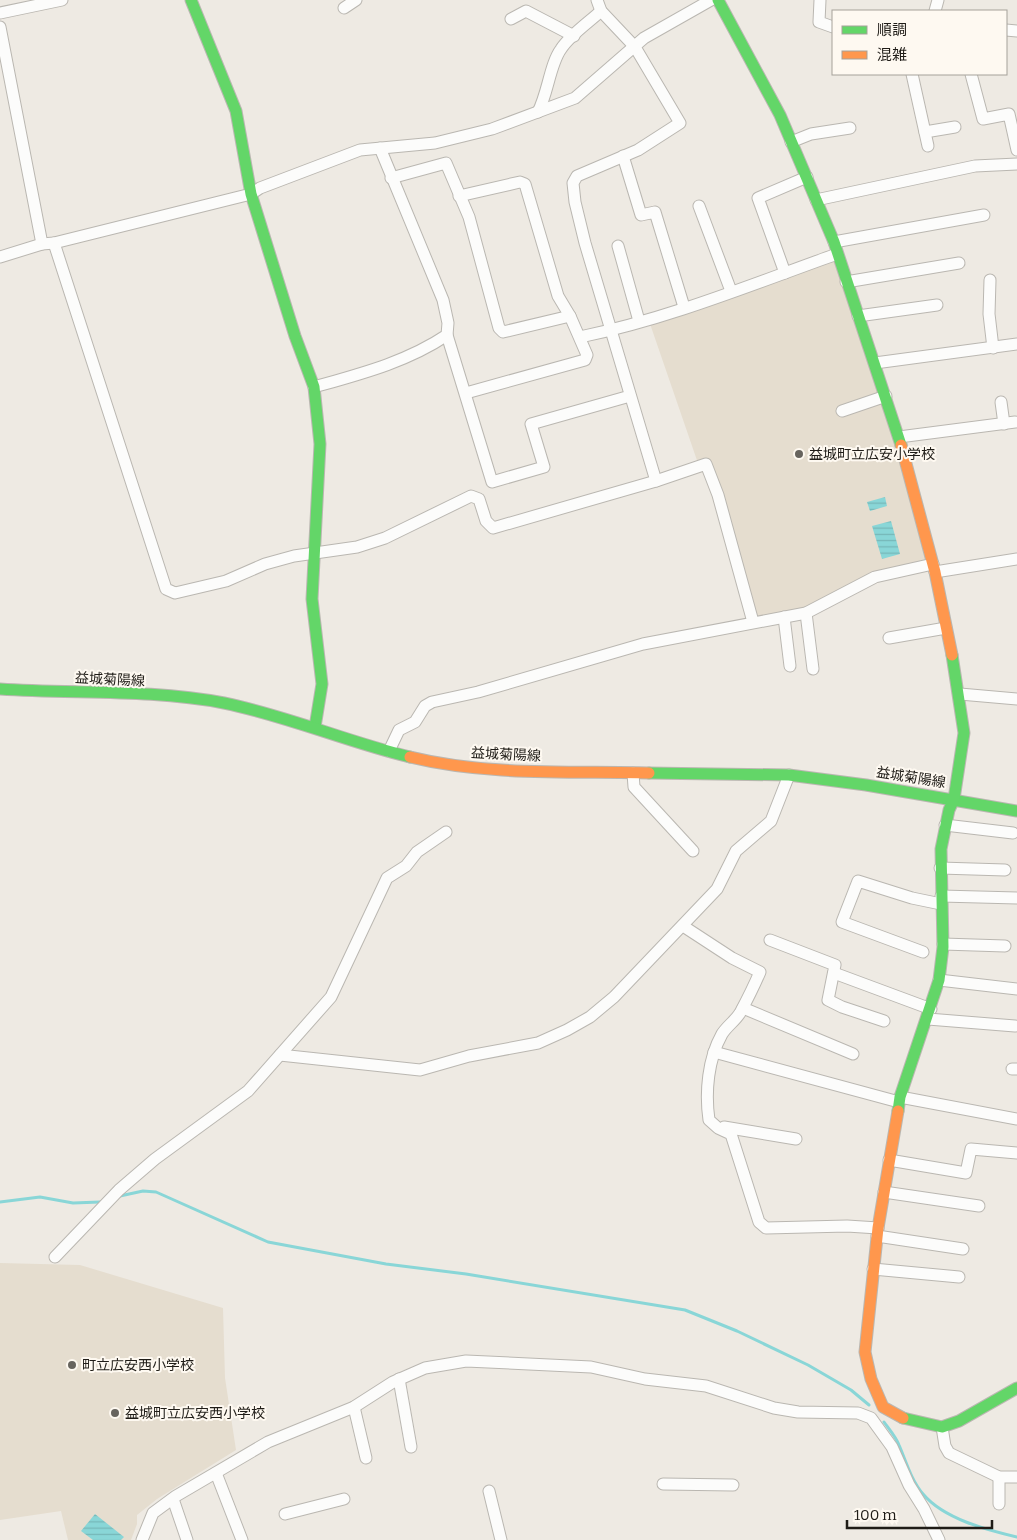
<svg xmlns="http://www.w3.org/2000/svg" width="1017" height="1540" font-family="Bitter,'Noto Sans JP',serif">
  <defs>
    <pattern id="water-rules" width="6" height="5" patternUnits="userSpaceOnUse" patternTransform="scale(1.25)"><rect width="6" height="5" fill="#89d6d7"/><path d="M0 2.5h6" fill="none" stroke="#76b7b8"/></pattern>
  </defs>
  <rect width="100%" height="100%" fill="#eeeae3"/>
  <g fill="#e5ddcf">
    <polygon points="837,254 933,564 875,577 823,606 753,622 715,474 701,472 648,318"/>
    <polygon points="0,1263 80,1265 223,1308 225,1378 236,1450 157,1499 137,1515 137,1524 131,1540 68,1540 61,1511 0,1520"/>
  </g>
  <g fill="url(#water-rules)">
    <polygon points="885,497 887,506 870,511 867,502"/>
    <polygon points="891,521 900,554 882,559 872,526"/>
    <polygon points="95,1514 124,1537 121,1540 93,1540 81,1531"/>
  </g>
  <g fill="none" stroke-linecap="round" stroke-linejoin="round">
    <g stroke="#89d6d7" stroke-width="3">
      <polyline points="120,1196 143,1191 156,1192 268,1242 386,1264 466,1274 685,1310 737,1331 808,1365 851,1390 869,1405"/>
      <polyline points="0,1202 40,1197 73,1203 100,1202"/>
      <path d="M884 1422C889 1429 896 1437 899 1445 906 1461 911 1480 923 1494 944 1519 987 1530 1017 1537"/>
    </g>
    <defs>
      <g id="street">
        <polyline points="597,0 601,11 635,47 680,123 638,150 577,176 573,183 575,202 585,243 656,481"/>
        <polyline points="820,0 819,22 833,27"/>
        <polyline points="344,8 356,0"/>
        <polyline points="935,11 938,0"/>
        <polyline points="0,13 62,0"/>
        <polyline points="511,19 526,11 574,36"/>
        <polyline points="0,27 42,244"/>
        <polyline points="1006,30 1017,31"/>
        <polyline points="912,74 928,146"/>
        <polyline points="971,74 983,119 1009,114 1017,150"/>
        <path d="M538 112C548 93 550 64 561 49 570 35 588 23 601 11"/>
        <polyline points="925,132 955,127"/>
        <polyline points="791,142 811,134 850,128"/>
        <polyline points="623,156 641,215 655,212 684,307"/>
        <polyline points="391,178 446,163 469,217 499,328 503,332 570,316"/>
        <polyline points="459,196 520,182 525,184 558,296 570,316 587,355 585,360 466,393"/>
        <polyline points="816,200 975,166 1017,164"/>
        <polyline points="699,206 731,291"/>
        <polyline points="834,242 984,215"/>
        <polyline points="54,243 166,589 175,593 226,581 265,564 294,556 357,547 385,538 471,496 479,499 486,521 493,528 656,481 706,464 718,495 753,622"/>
        <polyline points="618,246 639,321"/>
        <polyline points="0,257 42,244 54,243 251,194 260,188 360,150 435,143 492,129 575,98 644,38 711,0"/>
        <polyline points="785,273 758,198 807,177"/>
        <polyline points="990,280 989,314 993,348"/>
        <polyline points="846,282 959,263"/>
        <polyline points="858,316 937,305"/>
        <polyline points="447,335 492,482 544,467 531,424 630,396"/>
        <path d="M580 337C668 319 753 284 837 254"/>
        <polyline points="875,363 1017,344"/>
        <path d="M314 387C360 374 407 362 447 335L448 323 443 300 380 148"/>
        <polyline points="1001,402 1004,424"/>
        <polyline points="842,411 886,396"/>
        <polyline points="899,437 1015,422"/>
        <polyline points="935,572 1017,559"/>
        <polyline points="806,613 813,669"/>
        <polyline points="784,617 790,666"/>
        <polyline points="889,638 946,628"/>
        <polyline points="960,694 1017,699"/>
        <polyline points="389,751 399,730 415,722 425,706 432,702 478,692 643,644 806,613 875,577 933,564"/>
        <polyline points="633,773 634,787 693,851"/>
        <polyline points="945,825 1013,833"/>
        <polyline points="940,868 1005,870"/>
        <polyline points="941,896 1017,898"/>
        <path d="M683 926 732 958 760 972C754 986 747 1000 740 1013 735 1021 727 1026 722 1034 708 1059 705 1092 709 1120L718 1128 731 1134 759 1222 766 1228 847 1226 878 1228"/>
        <polyline points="770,940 835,965 828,1000 842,1007 884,1021"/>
        <polyline points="943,944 1005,946"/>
        <polyline points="923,952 842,922 858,881 912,898 941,904"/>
        <polyline points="834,973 931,1009"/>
        <polyline points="939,980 1017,989"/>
        <polyline points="743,1008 853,1054"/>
        <polyline points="928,1019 1015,1026"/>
        <polyline points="714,1052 899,1102"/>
        <polyline points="280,1055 420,1070 469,1056 538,1043 567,1030 590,1017 614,997 717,889 736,851 771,821 789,775"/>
        <polyline points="1012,1069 1017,1069"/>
        <polyline points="900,1097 1017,1119"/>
        <polyline points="724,1127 796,1139"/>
        <polyline points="889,1160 966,1173 971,1149 1017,1153"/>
        <polyline points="884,1192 979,1206"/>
        <polyline points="877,1236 963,1249"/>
        <polyline points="55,1257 119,1190 155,1159 248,1091 331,997 387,878 406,866 417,852 446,832"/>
        <polyline points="873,1269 959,1277"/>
        <polyline points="399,1379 411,1447"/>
        <polyline points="354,1407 366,1458"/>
        <polyline points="942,1427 945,1446 949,1453 999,1477 1017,1477"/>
        <polyline points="216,1473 242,1540"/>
        <polyline points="663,1484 733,1485"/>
        <polyline points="489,1491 501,1540"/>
        <polyline points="173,1499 187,1540"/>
        <polyline points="999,1504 999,1477"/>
        <polyline points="285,1514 344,1499"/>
        <polyline points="142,1540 153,1513 176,1496 268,1442 354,1407 393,1382 425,1368 466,1361 591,1367 645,1379 706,1386 774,1408 798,1412 858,1413 871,1418 892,1447 909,1485 924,1509 939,1540"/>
      </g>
      <g id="fast">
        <polyline points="191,0 236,111 251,194 295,336 314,387 320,444 312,599 322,684 315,727"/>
        <polyline points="718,0 780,115 834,242 901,445"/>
        <path d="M0 689C74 694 150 689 224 703 288 716 347 742 410 757"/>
        <polyline points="649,773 789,775 866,785 1017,811"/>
        <polyline points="898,1111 900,1097 939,980 943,947 941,849 949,810 954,799 964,733 952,655"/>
        <polyline points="903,1418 942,1427 959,1421 1017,1388"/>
      </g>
      <g id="slow">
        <polyline points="901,445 935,572 952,655"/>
        <path d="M410 757C488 776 570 771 649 773"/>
        <polyline points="898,1111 878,1228 865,1352 871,1379 883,1407 903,1418"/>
      </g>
    </defs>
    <use href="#street" stroke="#bab7b1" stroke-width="13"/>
    <use href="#fast" stroke="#bab7b1" stroke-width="13"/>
    <use href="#slow" stroke="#bab7b1" stroke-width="13"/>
    <use href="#street" stroke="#fcfcfb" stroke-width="11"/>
    <use href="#fast" stroke="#63d668" stroke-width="11"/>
    <use href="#slow" stroke="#ff974d" stroke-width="11"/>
  </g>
  <g fill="#67645e" stroke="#fef9f1" stroke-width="2">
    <circle cx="799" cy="454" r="5"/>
    <circle cx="72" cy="1365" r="5"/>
    <circle cx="115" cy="1413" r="5"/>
  </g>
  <g text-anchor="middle" stroke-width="4" stroke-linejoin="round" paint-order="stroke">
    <g font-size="14" fill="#1f1c17" stroke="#fef9f1" text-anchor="start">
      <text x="809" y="459">益城町立広安小学校</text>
      <text x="82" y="1370">町立広安西小学校</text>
      <text x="125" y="1418">益城町立広安西小学校</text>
    </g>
    <g font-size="14" fill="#1f1c17" stroke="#fef9f1">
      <text transform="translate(110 679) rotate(3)" y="5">益城菊陽線</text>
      <text transform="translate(506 754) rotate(3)" y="5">益城菊陽線</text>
      <text transform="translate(911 777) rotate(9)" y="5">益城菊陽線</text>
    </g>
  </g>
  <rect x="832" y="10" width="175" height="65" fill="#fef9f1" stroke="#a5a19a"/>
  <rect x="842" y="26" width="25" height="8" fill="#63d668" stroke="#a5a19a"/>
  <text x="877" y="35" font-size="15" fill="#1f1c17">順調</text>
  <rect x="842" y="51" width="25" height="8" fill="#ff974d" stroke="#a5a19a"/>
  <text x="877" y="60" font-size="15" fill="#1f1c17">混雑</text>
  <path d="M847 1520v8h145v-8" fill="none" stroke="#1f1c17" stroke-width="2.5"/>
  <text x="854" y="1520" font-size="15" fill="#1f1c17" stroke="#fef9f1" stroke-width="4" paint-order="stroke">100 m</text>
</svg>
